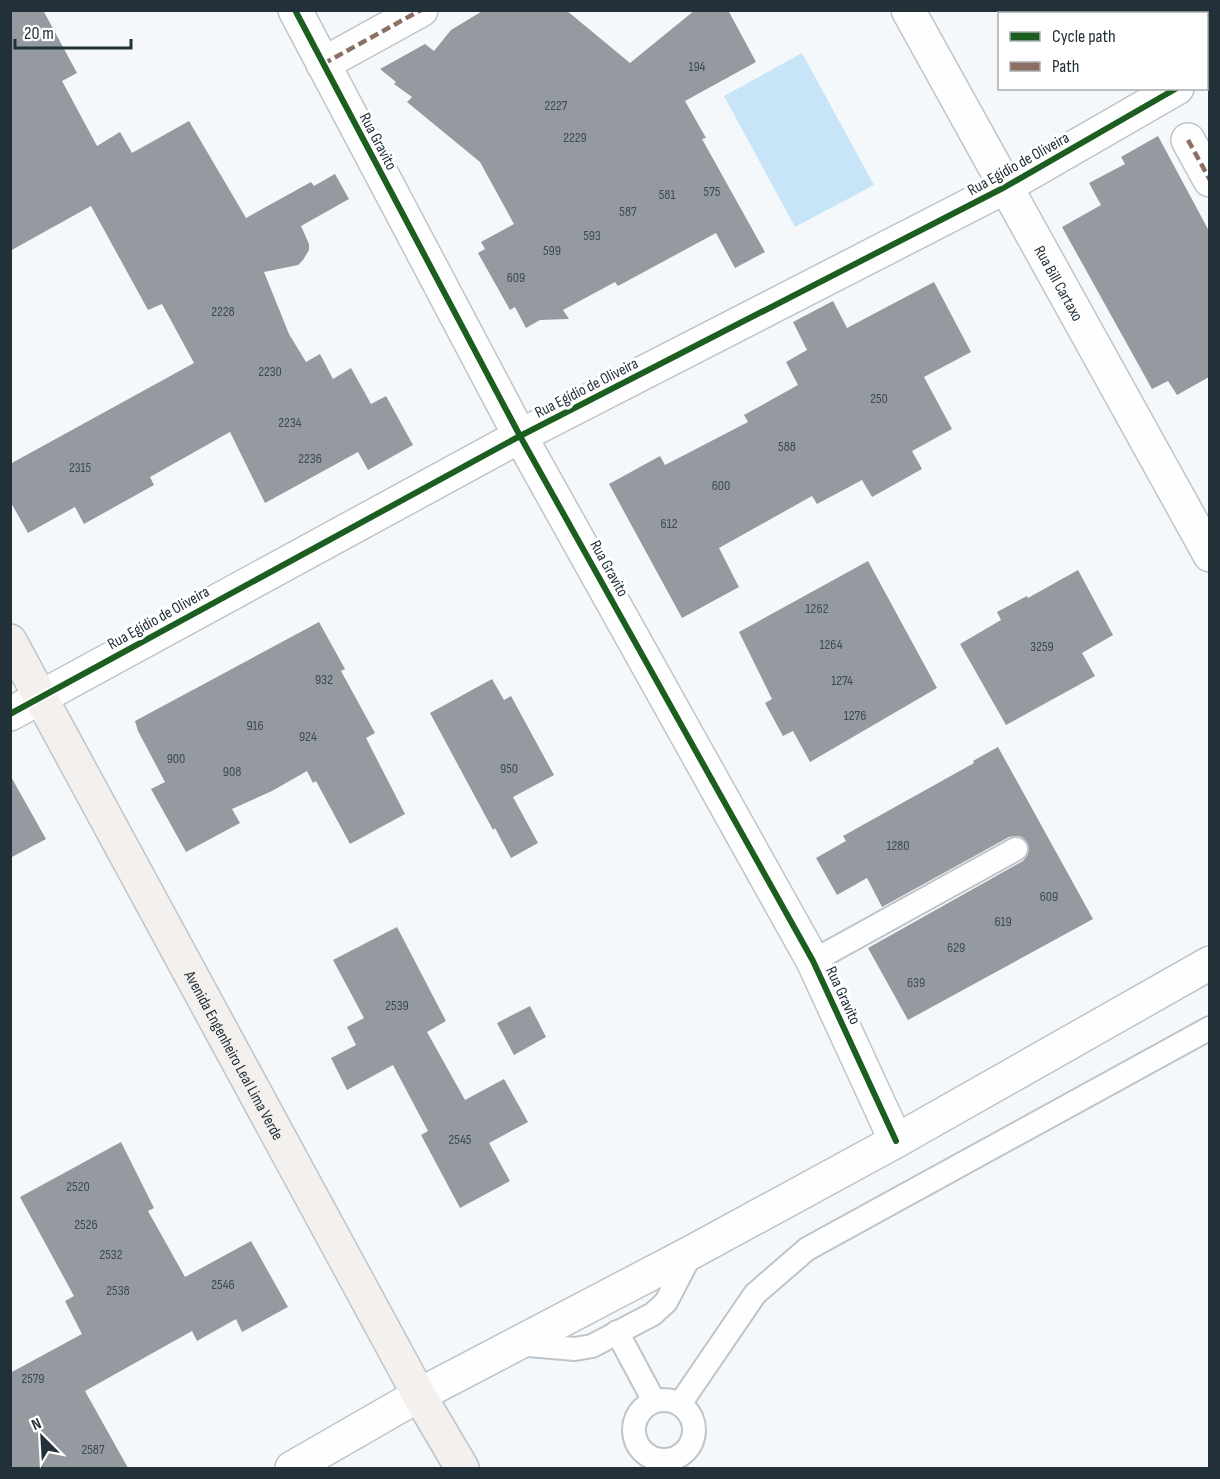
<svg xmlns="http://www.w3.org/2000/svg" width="1220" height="1479" font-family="'Sofia Sans Condensed',sans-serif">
  <rect width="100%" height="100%" fill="#f5f8fb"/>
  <polygon fill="#c8e4f8" points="802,53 874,185 795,227 724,96"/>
  <g fill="#949aa0">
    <polygon points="10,10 43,10 77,73 62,81 97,146 120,132 132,153 189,121 246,218 311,182 314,186 335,174 349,199 301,226 309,244 309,250 303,260 298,265 264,272 289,334 306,362 320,354 333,379 351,368 371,404 386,396 413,445 368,470 358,452 265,503 230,432 150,477 154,485 84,524 75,507 28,533 10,501 10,464 194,363 162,304 148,310 91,206 10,251"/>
    <polygon points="484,10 566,10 630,63 695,10 728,10 756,62 685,101 706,138 702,139 765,252 735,268 716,233 618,286 615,282 563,310 569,319 540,320 526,328 515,307 510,310 478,253 485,249 481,242 514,224 480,162 407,102 412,97 394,84 396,82 380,69 425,44 434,51 451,30"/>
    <polygon points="1158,136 1209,231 1209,377 1177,395 1168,381 1152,389 1062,227 1101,205 1089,183 1125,164 1121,157"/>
    <polygon points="934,282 971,352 924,377 952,429 912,451 922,469 872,497 862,480 817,504 812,496 719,548 739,587 682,618 609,484 660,456 665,465 748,422 744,415 798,385 786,362 807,350 793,322 833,301 847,328"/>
    <polygon points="868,561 937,688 810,762 793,731 783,736 765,703 772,699 739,632"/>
    <polygon points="1078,570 1113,635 1082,653 1095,676 1006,725 960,644 1001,620 997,612 1027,596 1028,598"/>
    <polygon points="319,622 345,669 341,671 375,733 366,738 405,814 350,844 316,781 313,783 307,771 272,791 232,809 240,823 186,852 151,789 165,782 138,731 135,721"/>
    <polygon points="492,679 504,700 511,696 554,775 513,797 538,843 511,858 495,828 493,830 430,713"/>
    <polygon points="998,747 1093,919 908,1020 868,948 1023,861 1027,856 1029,850 1027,842 1022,837 1017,836 1009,837 882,907 867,878 837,895 816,858 846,841 843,836 974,763 973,761"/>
    <polygon points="10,775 46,839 10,858"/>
    <polygon points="397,927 446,1021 427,1032 465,1100 504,1079 528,1122 489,1143 510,1181 460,1208 421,1135 428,1131 393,1065 347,1090 331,1058 356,1045 347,1027 364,1018 333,960"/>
    <polygon points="530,1006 546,1037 514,1055 497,1023"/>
    <polygon points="121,1142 154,1208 148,1211 185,1277 251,1241 288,1307 242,1332 236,1319 197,1341 192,1331 85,1391 128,1468 10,1468 10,1373 82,1334 65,1301 74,1296 20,1197"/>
  </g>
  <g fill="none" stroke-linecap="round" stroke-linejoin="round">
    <defs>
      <g id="lane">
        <polyline points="813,961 1016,849"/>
        <polyline points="617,1332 654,1401"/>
        <polyline points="517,1344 575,1349 592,1346 653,1314 666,1302 692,1252"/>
        <circle cx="664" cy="1430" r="30"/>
        <polyline points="680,1404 755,1294 807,1249 1210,1028"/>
      </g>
      <g id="street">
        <polyline points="295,10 520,436 813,961 896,1141"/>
        <path id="s1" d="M908 10 1210 555"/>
        <polyline points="323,64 421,10"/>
        <polyline points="1206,72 1210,70"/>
        <polyline points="1188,140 1210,180"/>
        <polyline points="10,714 520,436 1005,187 1177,88"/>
        <polyline points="292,1468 419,1395 692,1252 896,1141 1210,963"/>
      </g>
      <g id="secondary">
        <path id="s2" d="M10 641 419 1395 462 1468"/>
      </g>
    </defs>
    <use href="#lane" stroke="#bdc5cb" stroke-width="26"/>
    <use href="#street" stroke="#bdc5cb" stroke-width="36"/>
    <use href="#secondary" stroke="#bdc5cb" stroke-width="36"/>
    <use href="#lane" stroke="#fefefe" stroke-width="22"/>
    <use href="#street" stroke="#fefefe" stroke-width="33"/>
    <use href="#secondary" stroke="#f3f0ed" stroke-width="33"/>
    <g stroke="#8d6e63" stroke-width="4.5" stroke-dasharray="9 4.5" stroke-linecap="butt">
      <polyline points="323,64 421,10"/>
      <polyline points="1188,140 1210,180"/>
    </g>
    <defs>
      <g id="cycleway">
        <polyline points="295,10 520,436 813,961 896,1141"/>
        <polyline points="10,714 520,436 1005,187 1177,88"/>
      </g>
    </defs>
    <use href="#cycleway" stroke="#fff" stroke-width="10"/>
    <use href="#cycleway" stroke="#1b5e20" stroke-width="6"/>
  </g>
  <g text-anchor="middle" stroke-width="6" stroke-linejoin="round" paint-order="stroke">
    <g font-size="14" fill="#3e4a53">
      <text x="697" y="71">194</text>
      <text x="556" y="110">2227</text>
      <text x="575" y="142">2229</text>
      <text x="712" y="196">575</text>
      <text x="667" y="199">581</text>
      <text x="628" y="216">587</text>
      <text x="592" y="240">593</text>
      <text x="552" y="255">599</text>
      <text x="516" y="282">609</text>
      <text x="223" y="316">2228</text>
      <text x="270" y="376">2230</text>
      <text x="879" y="403">250</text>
      <text x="290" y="427">2234</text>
      <text x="787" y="451">588</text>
      <text x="310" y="463">2236</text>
      <text x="80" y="472">2315</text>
      <text x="721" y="490">600</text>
      <text x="669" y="528">612</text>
      <text x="817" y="613">1262</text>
      <text x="831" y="649">1264</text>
      <text x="1042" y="651">3259</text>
      <text x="324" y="684">932</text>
      <text x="842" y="685">1274</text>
      <text x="855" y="720">1276</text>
      <text x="255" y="730">916</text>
      <text x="308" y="741">924</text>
      <text x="176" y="763">900</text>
      <text x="509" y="773">950</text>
      <text x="232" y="776">908</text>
      <text x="898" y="850">1280</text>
      <text x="1049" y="901">609</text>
      <text x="1003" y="926">619</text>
      <text x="956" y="952">629</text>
      <text x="916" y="987">639</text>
      <text x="397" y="1010">2539</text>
      <text x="460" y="1144">2545</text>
      <text x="78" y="1191">2520</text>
      <text x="86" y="1229">2526</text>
      <text x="111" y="1259">2532</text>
      <text x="223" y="1289">2546</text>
      <text x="118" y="1295">2538</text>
      <text x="33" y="1383">2579</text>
      <text x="93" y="1454">2587</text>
    </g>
    <g font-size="16" fill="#223039" stroke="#fff">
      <text transform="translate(379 141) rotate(62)" y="6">Rua Gravito</text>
      <text transform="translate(1018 163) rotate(-29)" y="6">Rua Egídio de Oliveira</text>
      <text dy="6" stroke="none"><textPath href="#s1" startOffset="312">Rua Bill Cartaxo</textPath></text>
      <text transform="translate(586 387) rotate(-27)" y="6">Rua Egídio de Oliveira</text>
      <text transform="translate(610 568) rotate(61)" y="6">Rua Gravito</text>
      <text transform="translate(158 617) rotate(-29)" y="6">Rua Egídio de Oliveira</text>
      <text transform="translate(844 995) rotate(65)" y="6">Rua Gravito</text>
      <text dy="6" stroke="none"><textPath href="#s2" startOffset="471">Avenida Engenheiro Leal Lima Verde</textPath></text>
    </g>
  </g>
  <rect width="1220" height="1479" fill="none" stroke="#223039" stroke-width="24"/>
  <rect x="998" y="12" width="210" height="78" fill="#ffffff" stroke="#a7acb0" stroke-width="1.5"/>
  <rect x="1010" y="32" width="30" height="9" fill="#1b5e20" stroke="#a7acb0" stroke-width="1.5"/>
  <text x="1052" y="42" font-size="18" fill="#223039">Cycle path</text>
  <rect x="1010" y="62" width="30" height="9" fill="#8d6e63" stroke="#a7acb0" stroke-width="1.5"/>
  <text x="1052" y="72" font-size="18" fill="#223039">Path</text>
  <g transform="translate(42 1437) rotate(336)" stroke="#ffffff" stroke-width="4.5" paint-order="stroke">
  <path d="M0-4.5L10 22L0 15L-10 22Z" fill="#223039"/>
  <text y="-9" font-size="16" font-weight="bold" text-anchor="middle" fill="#223039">N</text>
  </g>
  <path d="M15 39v9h116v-9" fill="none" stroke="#223039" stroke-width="3"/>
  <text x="24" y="39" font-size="18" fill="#223039" stroke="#ffffff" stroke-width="4.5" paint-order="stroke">20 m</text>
</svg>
